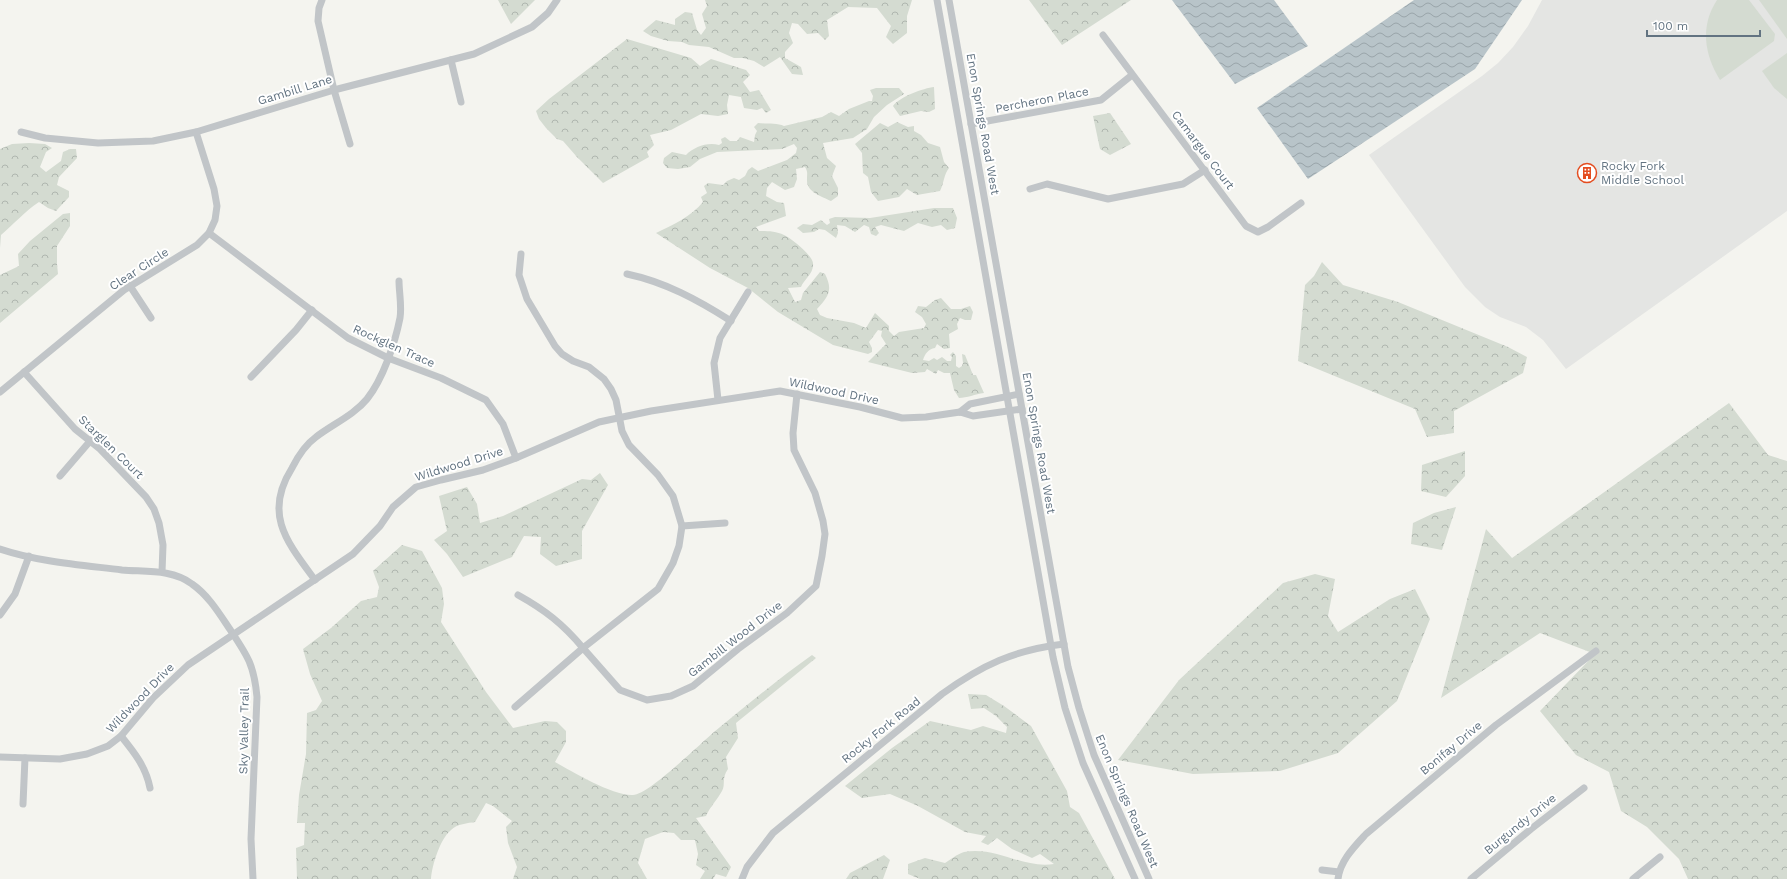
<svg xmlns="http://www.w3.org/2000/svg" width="1787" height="879" font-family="'Work Sans',sans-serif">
  <defs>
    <pattern id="forest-crowns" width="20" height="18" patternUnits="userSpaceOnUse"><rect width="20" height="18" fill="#d4dbd1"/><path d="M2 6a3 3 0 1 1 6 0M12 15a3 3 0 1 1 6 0" fill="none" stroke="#afb6af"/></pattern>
    <pattern id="water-waves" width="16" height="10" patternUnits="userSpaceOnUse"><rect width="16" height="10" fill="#b8c4c9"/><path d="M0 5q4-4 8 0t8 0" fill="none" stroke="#99a4a9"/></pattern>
  </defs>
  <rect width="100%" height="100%" fill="#f4f4ef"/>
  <polygon fill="#e4e5e3" points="1542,0 1787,0 1787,211 1566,369 1543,340 1526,327 1500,317 1485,307 1465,287 1369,155 1482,76 1498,63 1513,47 1528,26"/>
  <g fill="url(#forest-crowns)">
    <polygon points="498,0 535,0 511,24"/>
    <polygon points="705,0 912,0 907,16 907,33 893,44 886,37 891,26 877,8 848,7 827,20 829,36 825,40 818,33 807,34 798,24 792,23 789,33 793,43 785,52 785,58 801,67 803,75 792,74 780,57 764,67 754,61 743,58 734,58 709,47 689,45 682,42 668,41 651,36 643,31 656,20 675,25 675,19 685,12 692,13 697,30 701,35 706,28 702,14 707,6"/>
    <polygon points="1029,0 1131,0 1062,45"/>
    <polygon points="627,39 691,58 700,66 711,59 746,70 750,75 743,82 750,92 759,90 771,110 766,113 762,108 757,110 744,108 741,97 729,95 727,105 728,114 718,116 701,114 671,130 650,135 654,145 647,152 649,157 603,183 577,157 563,141 557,139 546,128 539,119 536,111 549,99"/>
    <path d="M934 87 935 109 929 112 921 111 900 116 893 106C899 97 924 88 934 87Z"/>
    <path d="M876 88H899L904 94 887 105 874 117 867 129 853 138 823 143 827 158 836 166 832 176 838 188V196L831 201C821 196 806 192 807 179 807 173 808 172 805 167L796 169 797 179 794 187 785 190 772 182 767 188 766 196 777 202 784 203 786 216 756 227 759 231C767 231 776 231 784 235 791 238 812 255 813 263 814 274 804 279 801 287L788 288 795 302 801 300 803 293 820 272 825 274C833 290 829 296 817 309L820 315 827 318 854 323 866 328 875 313 889 326V331L894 336 899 332 924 328 926 324 922 317 915 312 918 306 926 307 935 300 941 298 951 309H961L970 306 973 312 971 320H965L960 318 957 324 958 329 949 334 950 348 944 349 937 344 935 348C928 349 925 354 923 360L929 361 934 358 937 360 942 357 947 361H951L952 357 950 355 953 352 956 356V366L959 368 962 366 963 363 962 354 965 355 973 375H976L984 393C975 394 967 398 959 398L954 390 950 373H944L938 370 936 374 927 369 925 372 912 373 868 362 886 344 881 336 882 331 878 330 869 342 872 348V352L868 354 833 345 778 312 748 288 710 268 656 233C672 225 691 217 703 202L701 197 707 193 704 186 708 183 723 185 727 181 734 178 739 180 745 176 748 170 752 167 758 171 787 160 796 153 797 148 794 144 782 149 717 152 700 159 690 167 678 169 667 168 663 163 664 158 672 152 686 155C694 147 707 142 719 145L722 143 721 139 725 137 730 141H737L740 137 754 142 755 135 757 131 754 127 758 123C766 124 777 123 784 126L822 117 831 112 839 116 849 109 869 101H872L873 96 870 90Z"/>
    <polygon points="1110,113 1131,144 1110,155 1100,149 1093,116"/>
    <path d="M897 122 908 127 914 126V131L921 135 928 143 940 147 944 162 949 168C944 174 944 183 940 191L917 195 907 189 899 197 878 201 871 192 868 177 863 173 862 153 855 144 880 123 888 127Z"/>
    <path d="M29 143 45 144 52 148 46 152 40 167 46 172 61 161 63 152 70 149H76L77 158 59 177 57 185 69 191V197L56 211 48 208 39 202C24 212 14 224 1 235L0 248V149L12 144Z"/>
    <polygon points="934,208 953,208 957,218 955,228 947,230 941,225 932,227 918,223 904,231 881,225 875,227 879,233 876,236 871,234 869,227 864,225 855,232 845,226 837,225 838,233 836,238 825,230 819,229 814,232 803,233 797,228 803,224 812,225 821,220 827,225 830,223 829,219 835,217 870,218"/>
    <polygon points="70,213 70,226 57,246 57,264 58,274 0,323 0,275 19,266 18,254 30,241 63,214"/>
    <polygon points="1322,262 1343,285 1398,302 1508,347 1527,357 1523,373 1454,411 1454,433 1427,437 1415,409 1298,361 1305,285 1314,276"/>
    <polygon points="1729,403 1768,455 1787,461 1787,879 1688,879 1679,859 1647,827 1621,811 1609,772 1576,755 1540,711 1595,654 1540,633 1441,698 1486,529 1512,558"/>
    <polygon points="1465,451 1465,476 1446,497 1421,491 1422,465"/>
    <polygon points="600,473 608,485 582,531 582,559 556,566 540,554 541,537 524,536 512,557 463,577 447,554 434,540 447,531 439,496 467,487 477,504 480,523 503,516 582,479 591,480"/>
    <polygon points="1456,507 1442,550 1411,544 1413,523 1434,513"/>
    <path d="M402 545 422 551 442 588 444 604 441 622 486 692 513 728 545 721 557 722 566 731V742L555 762C573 772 613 796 633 795 648 795 700 744 714 732 746 706 778 679 812 655L816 658 736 723 738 738 726 757 728 769C721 779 726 784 722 791 717 800 710 807 706 816L696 818 731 867 726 877 716 874 713 879H700L705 871 696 865 698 854 695 840H681L674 833 663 832 645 839 638 863 647 879H513L517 867 508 843 506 827 512 821 493 806 486 803 475 822C468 823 457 824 451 830 440 839 432 865 431 879H297L296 848 304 845 305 823H297L299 795 306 754 307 713 316 710 322 701 310 674 303 649 331 628 361 601 377 597 379 587 373 571Z"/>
    <polygon points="1315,574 1335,579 1328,616 1338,632 1390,599 1415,589 1430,619 1397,701 1338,753 1280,771 1193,774 1118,760 1179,680 1283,583"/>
    <path d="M968 694 986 695 1004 706 1031 726 1067 791 1070 807 1079 813 1115 879H920L908 874V864L925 858 945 863C950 860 957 854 964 852 996 846 1023 869 1054 864L1040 854 1032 858 1012 849 997 838 988 845 981 842 986 836 965 832 918 806 890 794 862 798 845 786 892 748 930 721 971 730 983 726 1006 733 1007 727 996 716 984 708 971 709Z"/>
    <polygon points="884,855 890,860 883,879 846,879 850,873"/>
  </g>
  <g fill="#d4dbd1">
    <path d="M1717 0H1749L1775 34 1774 41 1720 80C1704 54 1700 26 1717 0Z"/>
    <polygon points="1759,0 1787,0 1787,39"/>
    <polygon points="1787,53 1787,99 1774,88 1762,71"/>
  </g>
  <g fill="url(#water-waves)">
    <polygon points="1172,0 1274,0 1308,46 1235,84"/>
    <polygon points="1414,0 1522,0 1475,69 1308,179 1257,108"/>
  </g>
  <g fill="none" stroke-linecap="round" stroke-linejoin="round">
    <g stroke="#c1c5c8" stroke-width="7">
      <polyline points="322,0 319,8 318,21 334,90 350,144"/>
      <polyline points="937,0 1053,657 1065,708 1083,763 1135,879"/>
      <polyline points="949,0 1068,667 1079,708 1094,755 1149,879"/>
      <polyline points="1103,35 1246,226 1258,232 1268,227 1301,203"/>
      <polyline points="451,60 461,102"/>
      <polyline points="971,124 1101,100 1132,75"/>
      <polyline points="21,132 45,138 98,143 153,141 196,132 334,90 474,54 532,27 548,13 557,0"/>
      <polyline points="1030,189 1047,184 1108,199 1183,184 1205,170"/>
      <polyline points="209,233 348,338 388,358 441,378 486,400 503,424 516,458"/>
      <polyline points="521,254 519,275 527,299 555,346 562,354 573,361 589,367 604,379 611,389 616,400 622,431 629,445 658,475 673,496 682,526 679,546 673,563 658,589 583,648 620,690 647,700 671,696 693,686 738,649 787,613 816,586 822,556 825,534 823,521 815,493 794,450 793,433 797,394"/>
      <path d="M627 274C665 282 698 300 731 321"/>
      <polyline points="130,286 151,318"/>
      <polyline points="24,372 75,429 100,449 146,497 154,509 159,523 163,545 162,572"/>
      <polyline points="251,377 296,330 312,310"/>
      <polyline points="0,392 124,290 197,245 209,233 215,220 217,206 214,189 196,132"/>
      <polyline points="718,400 714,363 720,338 748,292"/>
      <polyline points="960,412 970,404 1019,394"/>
      <polyline points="60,476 91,440"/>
      <polyline points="682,526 725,523"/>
      <path d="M0 549C39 562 82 565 122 570 146 572 172 569 192 584 208 595 219 613 229 628 247 655 254 664 257 697L251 839 253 879"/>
      <path d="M315 580C287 542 263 514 292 468 298 456 305 445 316 437 333 424 354 415 367 399 383 379 395 343 400 318 402 306 399 292 399 281"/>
      <polyline points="0,615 15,594 29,556"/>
      <path d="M515 707 583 648C563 624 545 610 518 595"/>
      <path d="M121 736C134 752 146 767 150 788"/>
      <polyline points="0,757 60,759 87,754 108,746 121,736 153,698 188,665 353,554 380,526 393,507 416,487 441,480 483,470 516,458 599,422 651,411 780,391 860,407 902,418 926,417 960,412 973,416 1022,409"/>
      <polyline points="23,804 25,758"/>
      <polyline points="1322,870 1339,872"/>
      <path d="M742 879 747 867 773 833 942 694C982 665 1014 650 1064 644"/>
      <path d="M1338 879C1340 861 1354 847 1366 834L1496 725 1596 651"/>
      <polyline points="1471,879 1531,829 1584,788"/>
      <polyline points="1633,879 1660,857"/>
    </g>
  </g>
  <defs>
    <symbol id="building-ring" viewBox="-11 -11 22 22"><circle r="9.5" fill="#fff" stroke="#e44d20" stroke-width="1.5"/><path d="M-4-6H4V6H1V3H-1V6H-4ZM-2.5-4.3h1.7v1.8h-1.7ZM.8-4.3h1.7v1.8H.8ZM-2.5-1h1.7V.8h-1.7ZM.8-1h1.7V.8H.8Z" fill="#e44d20"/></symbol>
  </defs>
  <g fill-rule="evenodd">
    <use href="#building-ring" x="1576" y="162" width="22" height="22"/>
  </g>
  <g text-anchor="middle" stroke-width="4" stroke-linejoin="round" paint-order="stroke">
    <g font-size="12" fill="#627381" stroke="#fff">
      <text transform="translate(295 90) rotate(-17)" y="4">Gambill Lane</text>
      <text transform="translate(1042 100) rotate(-11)" y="4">Percheron Place</text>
      <text transform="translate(983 124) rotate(80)" y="4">Enon Springs Road West</text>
      <text transform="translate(1203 150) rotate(53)" y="4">Camargue Court</text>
      <text transform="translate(139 269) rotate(-33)" y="4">Clear Circle</text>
      <text transform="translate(394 346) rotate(24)" y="4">Rockglen Trace</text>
      <text transform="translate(834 391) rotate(12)" y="4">Wildwood Drive</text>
      <text transform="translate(1039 443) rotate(80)" y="4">Enon Springs Road West</text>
      <text transform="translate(111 447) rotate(44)" y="4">Starglen Court</text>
      <text transform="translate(459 464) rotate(-17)" y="4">Wildwood Drive</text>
      <text transform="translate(735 639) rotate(-38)" y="4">Gambill Wood Drive</text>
      <text transform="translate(140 698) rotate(-46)" y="4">Wildwood Drive</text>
      <text transform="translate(881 730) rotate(-39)" y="4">Rocky Fork Road</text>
      <text transform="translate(244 731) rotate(-89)" y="4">Sky Valley Trail</text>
      <text transform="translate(1451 748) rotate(-40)" y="4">Bonifay Drive</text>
      <text transform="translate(1127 801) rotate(67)" y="4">Enon Springs Road West</text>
      <text transform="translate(1520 824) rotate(-39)" y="4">Burgundy Drive</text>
    </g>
    <g font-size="12" fill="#627381" stroke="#fff" text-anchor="start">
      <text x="1601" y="170">Rocky Fork<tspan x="1601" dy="14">Middle School</tspan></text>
    </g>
  </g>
  <path d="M1647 30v6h113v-6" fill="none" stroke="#627381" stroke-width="2"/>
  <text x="1653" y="30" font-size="12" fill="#627381" stroke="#ffffff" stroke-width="3" paint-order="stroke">100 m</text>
</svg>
